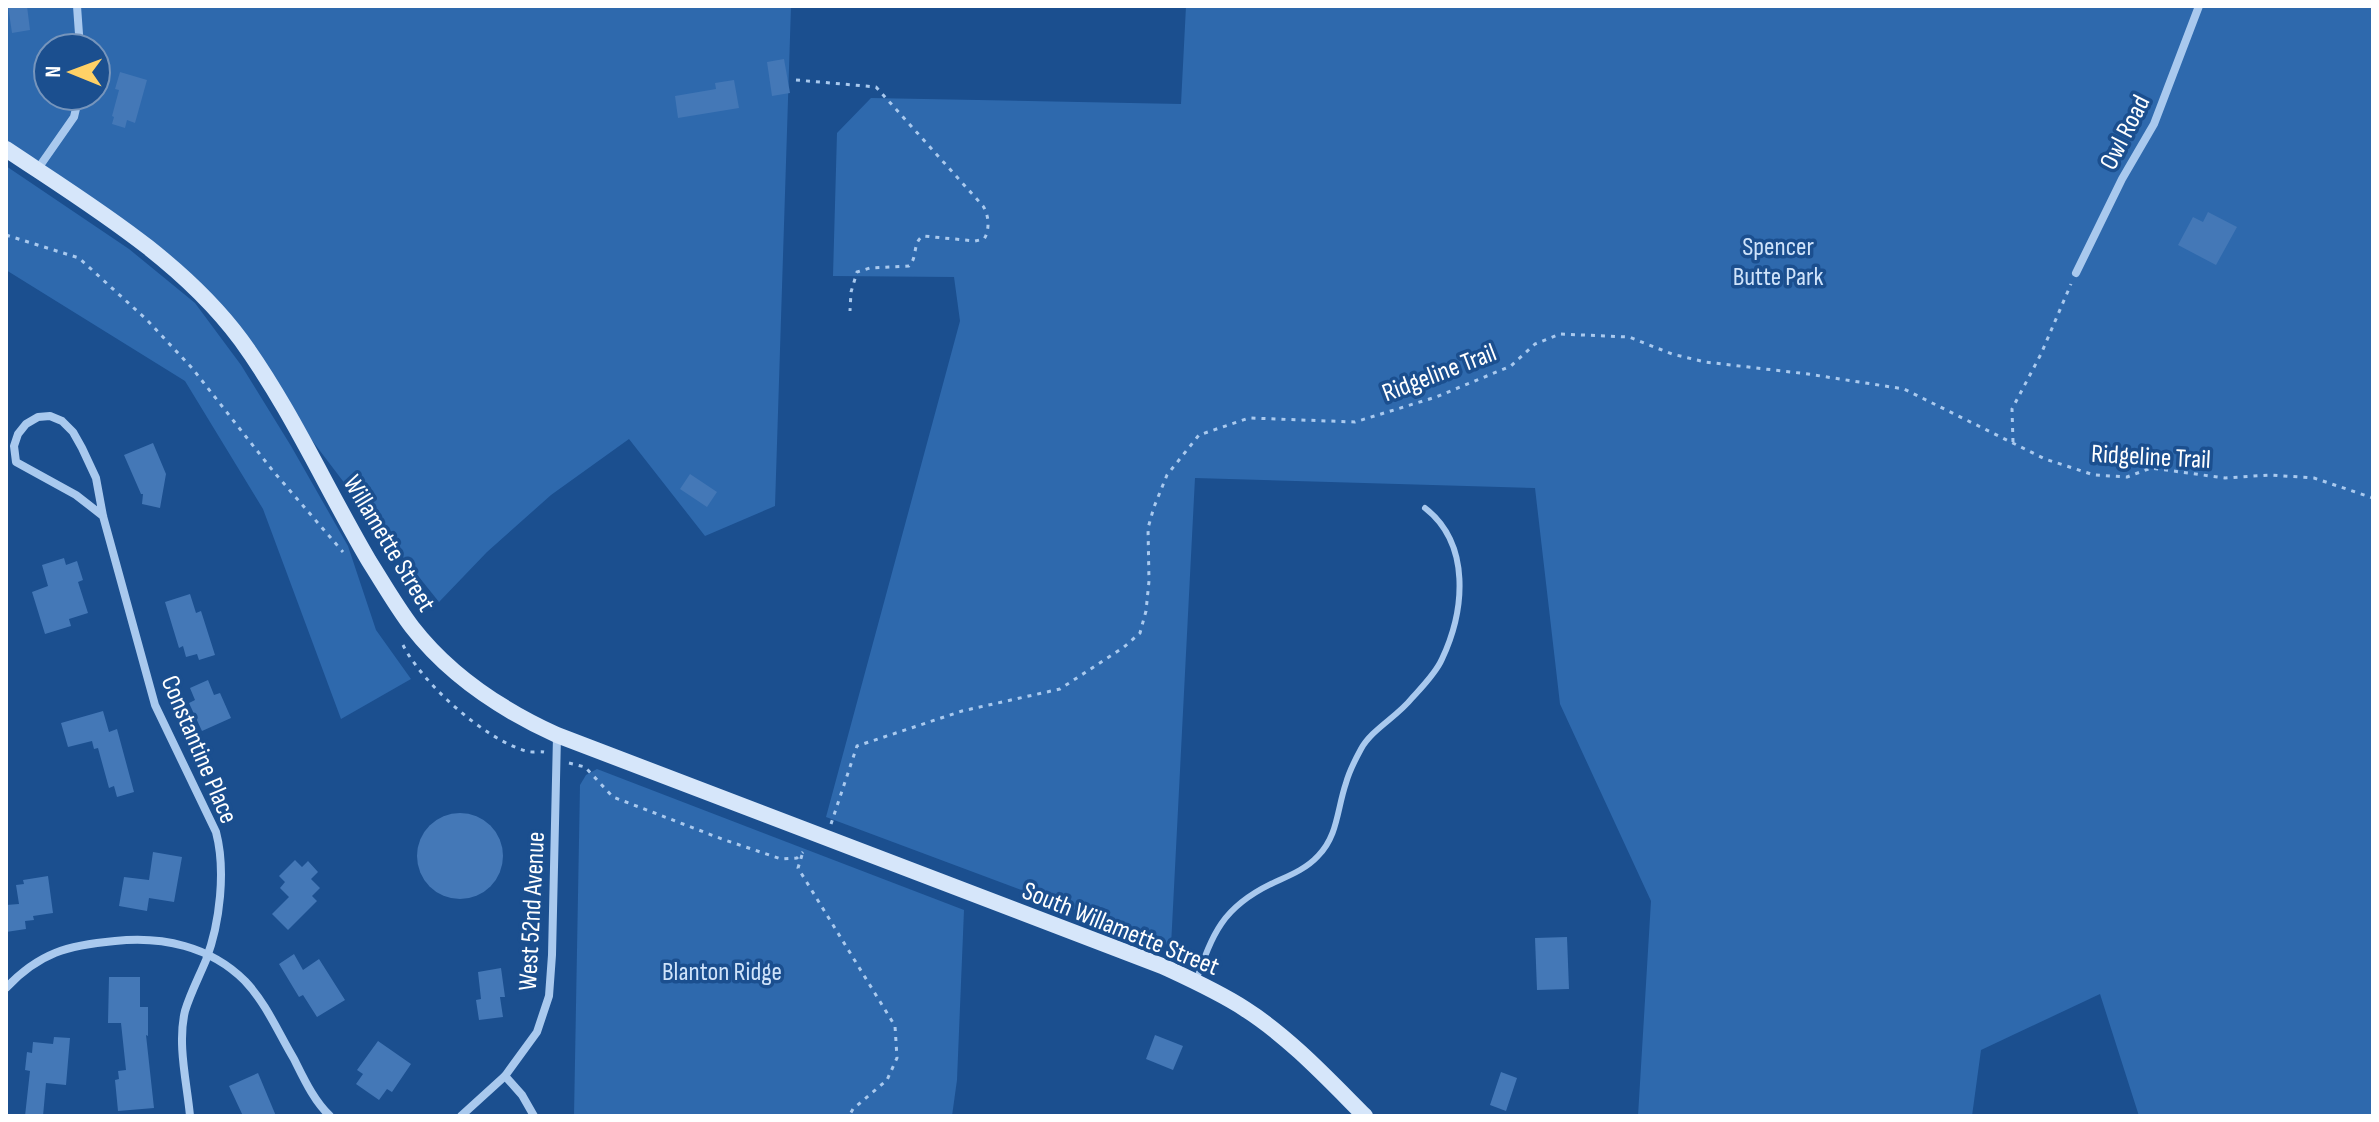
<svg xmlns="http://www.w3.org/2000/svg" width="2379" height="1122" font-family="'Sofia Sans Condensed',sans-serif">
  <rect width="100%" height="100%" fill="#1b4f8f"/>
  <g fill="#2e69ad" fill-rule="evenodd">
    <path d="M6 6H791L775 506 705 536 629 439 551 495 487 552 439 602 355 497 270 385 176 272 6 149ZM48 48H96V96H48Z"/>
    <polygon points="1186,6 2373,6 2373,1116 2139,1116 2100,994 1981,1050 1972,1116 1638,1116 1651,901 1560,704 1535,488 1195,478 1171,946 826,817 960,321 954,277 833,276 837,133 871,98 1181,104"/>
    <polygon points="6,166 129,249 195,303 241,365 291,446 348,546 376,630 411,679 341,719 263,509 185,381 6,270"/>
    <polygon points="597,769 964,910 957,1080 952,1116 574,1116 580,785 586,775"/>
  </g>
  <g fill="#4478b7">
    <polygon points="8,6 27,6 30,30 12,33"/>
    <polygon points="784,59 790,93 772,96 767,62"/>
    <polygon points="120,72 147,80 135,123 127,120 125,128 112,124 114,117 112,116 119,90 115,89"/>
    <polygon points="734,80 739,108 678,118 675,96 716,89 715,83"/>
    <polygon points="2208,212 2237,227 2216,265 2178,245 2193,217 2203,222"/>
    <polygon points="153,443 166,474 160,508 142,504 143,494 141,494 124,455"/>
    <polygon points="690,474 717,492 707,507 680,489"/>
    <polygon points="64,558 66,565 77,561 83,580 78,582 88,613 69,619 71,626 45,634 32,592 48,586 42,565"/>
    <polygon points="190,594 196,613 201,611 215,655 199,660 197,654 186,657 183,646 179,648 165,602"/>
    <polygon points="208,680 214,695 220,693 231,718 202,731 189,703 195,700 190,688"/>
    <polygon points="103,711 109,732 117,729 134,792 117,797 114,786 109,788 98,748 94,749 92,741 68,747 61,723"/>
    <circle cx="460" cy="856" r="43"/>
    <polygon points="153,852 182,857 174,902 149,898 147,911 119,906 124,877 149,880"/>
    <polygon points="295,860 302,867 308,861 318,872 311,879 320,888 312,896 317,901 288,930 272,914 289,897 280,888 285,882 279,876"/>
    <polygon points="48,876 53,913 33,916 34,920 25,921 26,929 6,932 6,905 19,904 16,885 24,884 23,880"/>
    <polygon points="1567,937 1569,989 1537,990 1535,938"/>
    <polygon points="294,954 303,970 319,959 345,1000 317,1017 303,995 299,997 279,964"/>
    <polygon points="501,968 505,997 500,997 503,1017 479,1020 476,1000 481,999 478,972"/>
    <polygon points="109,977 140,977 140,1007 148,1007 148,1036 146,1035 154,1108 118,1111 115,1080 119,1079 118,1071 126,1070 121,1023 108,1023"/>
    <polygon points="1155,1035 1183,1046 1173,1070 1146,1059"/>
    <polygon points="54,1037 70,1038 66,1085 46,1083 43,1116 25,1116 30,1071 25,1070 27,1052 32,1053 33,1042 53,1044"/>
    <polygon points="378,1041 411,1064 392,1092 387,1089 379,1100 356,1084 363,1074 357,1070"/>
    <polygon points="1501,1072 1517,1078 1506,1111 1490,1105"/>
    <polygon points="258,1073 276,1116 243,1116 229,1086"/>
  </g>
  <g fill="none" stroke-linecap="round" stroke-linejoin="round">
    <g stroke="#a9c9ee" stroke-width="3" stroke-dasharray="4 6" stroke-linecap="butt">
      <path d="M796 80 876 87 983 206C989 215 990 230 984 239L975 241 923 236C912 243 918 257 909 266L870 268 857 272 851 292 850 311"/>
      <polyline points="6,235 79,258 147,320 192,368 273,471 343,552"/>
      <polyline points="2013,442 2012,409 2041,354 2071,284"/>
      <path d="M403 645C422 683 484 739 526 751 531 753 539 751 544 752"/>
      <polyline points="569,763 585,767 613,797 722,839 781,859 797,858 803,852"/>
      <polyline points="831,824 857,746 962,711 1060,689 1124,647 1140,633 1146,611 1149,581 1148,528 1154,507 1167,475 1199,435 1249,418 1355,422 1436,397 1511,366 1535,344 1560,334 1629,337 1672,354 1705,362 1808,374 1904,389 2045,459 2094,475 2127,477 2151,468 2225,478 2270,475 2314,478 2373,498"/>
      <polyline points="802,855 798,868 895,1026 897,1058 887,1080 853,1109 849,1116"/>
    </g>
    <path stroke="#a9c9ee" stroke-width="6" d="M1196 981C1213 933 1222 908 1271 884 1288 876 1305 870 1318 856 1338 836 1337 809 1346 783 1349 772 1355 760 1361 749 1372 729 1397 717 1412 698 1422 687 1436 673 1442 659 1465 610 1471 544 1425 508"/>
    <g stroke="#a9c9ee" stroke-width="8">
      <polyline points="77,6 80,48"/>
      <polyline points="37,170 74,117 79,96"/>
      <polyline points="2076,273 2122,179 2154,124 2199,6"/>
      <path d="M103 516 76 495 16 462 14 446 18 434 26 424 38 417 50 416 62 421 73 432 82 448 96 478 103 516 155 705 216 832C226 870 220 923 206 960 199 977 190 994 185 1011 177 1044 187 1083 190 1116"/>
      <path d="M6 988C39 953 68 945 115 941 162 936 210 946 245 981 266 1003 279 1034 294 1059 304 1079 314 1101 330 1116"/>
      <polyline points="461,1116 505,1076"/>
      <polyline points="534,1116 522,1095 505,1076 537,1032 549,996 552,955 557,736"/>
    </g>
    <path stroke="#d6e6fa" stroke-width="16" d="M6 149C88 204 181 259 241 340 291 409 326 488 369 561 383 583 396 606 412 627 450 676 502 710 557 735L1162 966C1190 979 1219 992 1245 1009 1289 1037 1328 1079 1365 1116"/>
  </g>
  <g text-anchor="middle" stroke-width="7" stroke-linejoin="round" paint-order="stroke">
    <g font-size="26" fill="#fff" stroke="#1b4f8f">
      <text transform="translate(2124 132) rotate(-63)" y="9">Owl Road</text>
      <text transform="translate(1439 372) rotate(-21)" y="9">Ridgeline Trail</text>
      <text transform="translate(2151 456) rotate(3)" y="9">Ridgeline Trail</text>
      <text transform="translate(390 543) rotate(59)" y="9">Willamette Street</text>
      <text transform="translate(200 749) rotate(67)" y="9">Constantine Place</text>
      <text transform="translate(531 911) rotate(-87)" y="9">West 52nd Avenue</text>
      <text transform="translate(1121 928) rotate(22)" y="9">South Willamette Street</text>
    </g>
    <g font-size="26" fill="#cfe3fa" stroke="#1b4f8f">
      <text x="1778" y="255">Spencer<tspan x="1778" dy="30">Butte Park</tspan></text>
      <text x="722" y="980">Blanton Ridge</text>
    </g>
  </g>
  <rect width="2379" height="1122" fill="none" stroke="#ffffff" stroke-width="16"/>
  <g transform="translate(72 72) rotate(271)"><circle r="38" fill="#1b4f8f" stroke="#7695bc" stroke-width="2"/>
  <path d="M0-6L14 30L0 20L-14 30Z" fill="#ffd166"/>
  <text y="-12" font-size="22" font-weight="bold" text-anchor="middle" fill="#ffffff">N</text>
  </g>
</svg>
